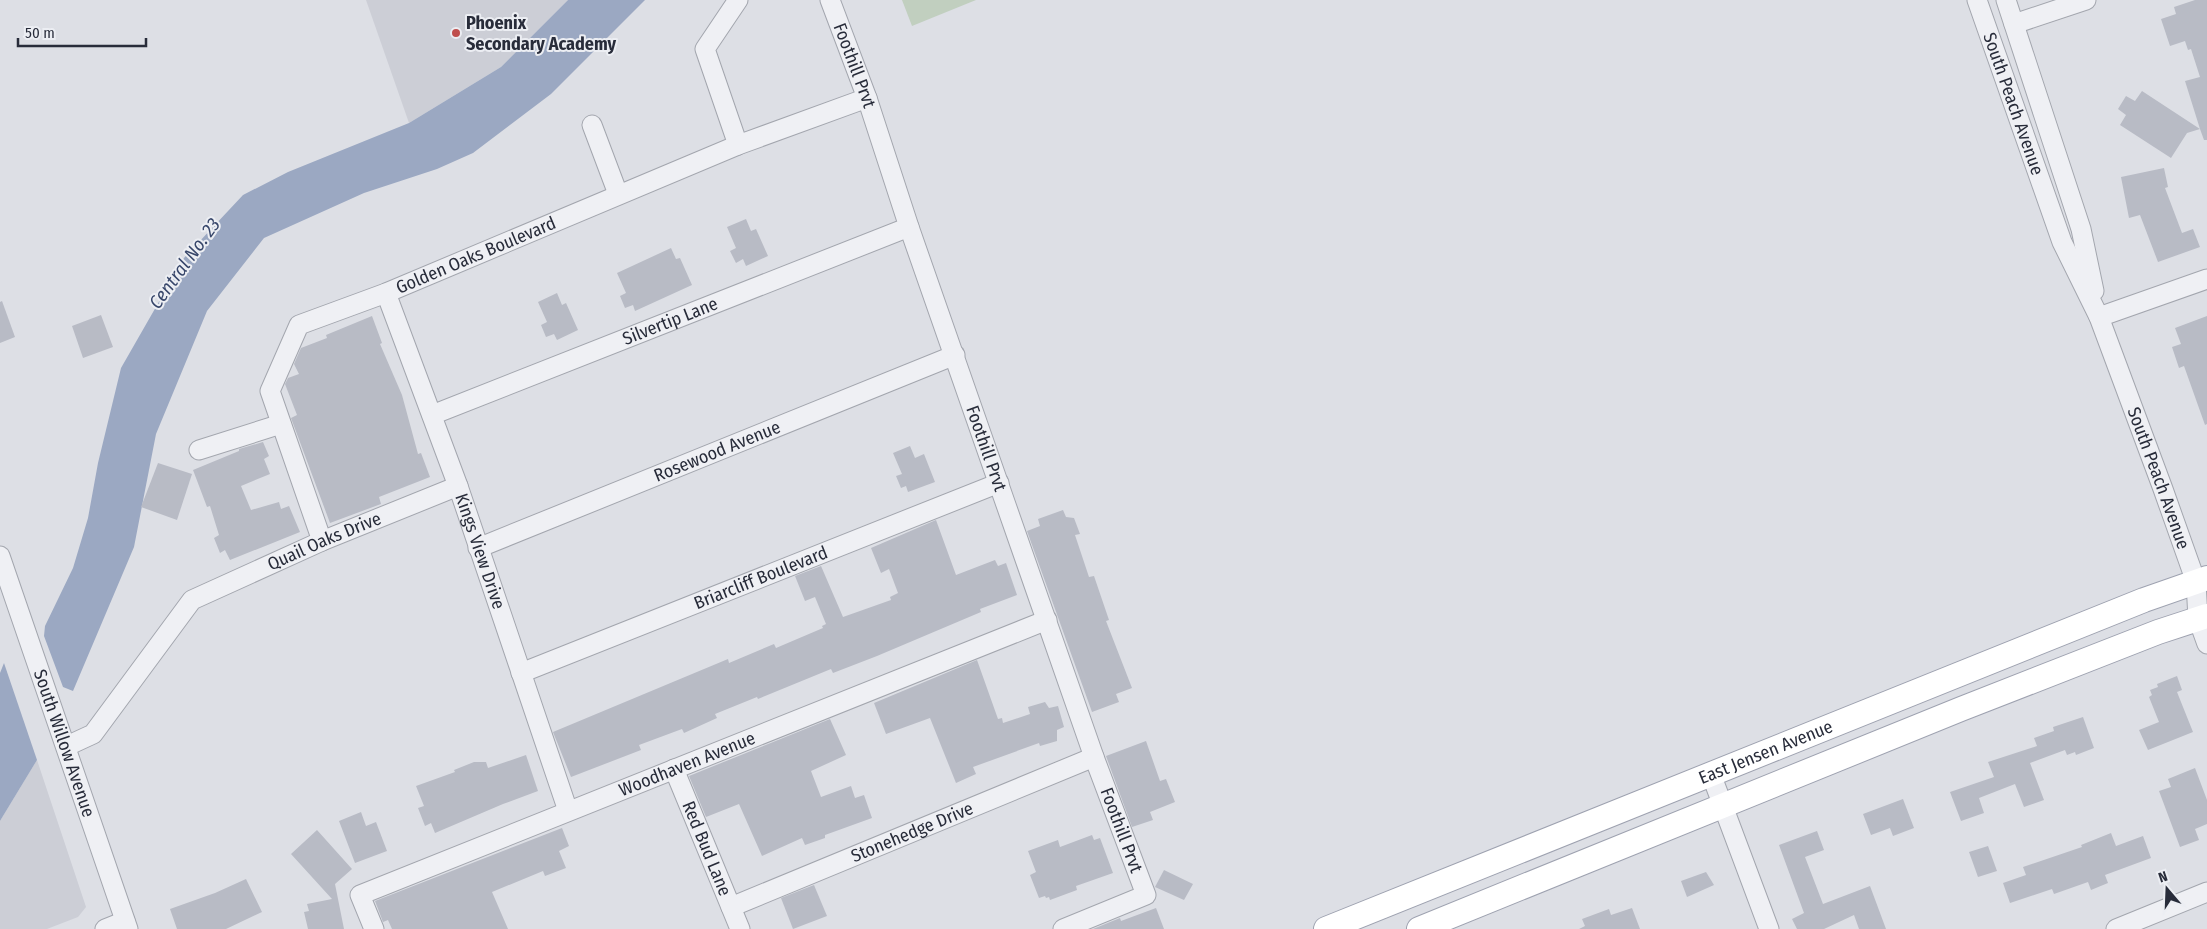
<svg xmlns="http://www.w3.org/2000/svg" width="2207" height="929" font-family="'Fira Sans Condensed',sans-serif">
  <rect width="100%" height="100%" fill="#dddfe5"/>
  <g fill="#ccced6">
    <polygon points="366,0 568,0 501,67 409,123"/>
    <polygon points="37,760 86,907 78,917 47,929 0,929 0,821"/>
  </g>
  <polygon fill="#c1cfbf" points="902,0 976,0 912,26"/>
  <g fill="#9ba8c2">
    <polygon points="568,0 645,0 551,94 473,153 437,169 364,193 264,238 207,311 156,434 134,547 73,691 63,687 44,636 45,626 73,568 88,518 98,463 121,368 184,258 243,195 288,172 409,123 501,67"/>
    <polygon points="4,663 37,760 0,821 0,673"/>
  </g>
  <g fill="#b8bbc5">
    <polygon points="2195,0 2207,0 2207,140 2204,140 2200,129 2187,133 2171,158 2120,125 2126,115 2118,109 2126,96 2135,101 2142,91 2200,129 2185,81 2200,77 2191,49 2188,50 2185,41 2170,46 2161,19 2176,14 2174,7"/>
    <polygon points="2164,168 2168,187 2165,188 2182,233 2193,229 2200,247 2158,262 2140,215 2129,218 2121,177"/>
    <polygon points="746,219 751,231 756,229 768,256 746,266 743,259 736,263 730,251 736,248 727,227"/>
    <polygon points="671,248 676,259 680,258 692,285 635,311 633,305 625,308 620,296 626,293 617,273"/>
    <polygon points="557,293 562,305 566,303 578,330 557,340 554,334 546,337 541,325 547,322 538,302"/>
    <polygon points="2,301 15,337 0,343 0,302"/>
    <polygon points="101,315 113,347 83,358 72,326"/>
    <polygon points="372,316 382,343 380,344 402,395 418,454 421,453 430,477 379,497 381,504 330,523 291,418 297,415 285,384 288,378 299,374 294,364 301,348 327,338 326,335"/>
    <polygon points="2207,316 2207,424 2205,425 2184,366 2179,368 2172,347 2181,344 2175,328"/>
    <polygon points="263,442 269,456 264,459 270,474 241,486 251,510 279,502 281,509 289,506 300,532 230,560 225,550 220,553 214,538 219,535 210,506 207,507 193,470 239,451 239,449"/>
    <polygon points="910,446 915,458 924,454 935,482 908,492 906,486 901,488 896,476 902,474 893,453"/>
    <polygon points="158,463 192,474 177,520 141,507"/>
    <polygon points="1063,510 1066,517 1074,518 1080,534 1075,535 1089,577 1094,576 1109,620 1106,621 1132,688 1116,694 1119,702 1092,712 1027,531 1040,526 1038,519"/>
    <polygon points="936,520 956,575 995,560 998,566 1006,563 1017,595 980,609 981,612 877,656 833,673 831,669 758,699 757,697 715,714 717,718 684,733 682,729 639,745 641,750 571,777 553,732 728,659 729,663 774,644 776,648 823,628 822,626 826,624 815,597 805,601 795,576 821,566 843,617 891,600 890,597 898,593 889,569 881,573 871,548"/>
    <polygon points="977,660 998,719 1002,718 1003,723 1030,714 1028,707 1045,702 1049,708 1058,706 1064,727 1057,730 1057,741 1040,746 1039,743 973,767 976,774 956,783 930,718 886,734 874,703"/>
    <polygon points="2177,676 2182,690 2177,692 2193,732 2148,750 2139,730 2159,722 2149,697 2152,695 2150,690 2158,687 2157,684"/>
    <polygon points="2083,717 2094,748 2076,755 2075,752 2067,755 2065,750 2030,763 2044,800 2024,807 2015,784 1979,798 1984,813 1961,821 1950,792 1994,777 1988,762 2037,746 2034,738 2054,731 2053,727"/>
    <polygon points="830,719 846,755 811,771 821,797 851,786 855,798 864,795 872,818 825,835 825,838 805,845 802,838 762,856 739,804 706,817 689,776"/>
    <polygon points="1146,741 1160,781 1166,779 1175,802 1150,812 1153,820 1132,827 1106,756"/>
    <polygon points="526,755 538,791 503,804 435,833 431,823 425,826 418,808 424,806 416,786 455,772 454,770 474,762 486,762 488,768"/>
    <polygon points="2195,768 2207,800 2207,824 2195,829 2199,840 2180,847 2159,791 2171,787 2168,779"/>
    <polygon points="1903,799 1914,828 1893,836 1890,828 1871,835 1863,814"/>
    <polygon points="361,812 366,826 376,822 387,851 355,863 339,821"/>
    <polygon points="562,828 569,846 559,851 566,868 545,876 543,871 492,892 508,929 392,929 388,920 383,922 375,901"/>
    <polygon points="317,830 352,869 335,884 344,929 308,929 304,912 309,911 307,904 332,899 291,854"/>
    <polygon points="1817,831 1824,850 1805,857 1823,904 1870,886 1886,929 1859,929 1854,915 1824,929 1797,929 1792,919 1804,913 1779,845"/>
    <polygon points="2111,833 2116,846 2143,836 2151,858 2105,875 2108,883 2091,890 2088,882 2054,894 2052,889 2010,903 2003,883 2026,875 2023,867 2082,847 2081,845"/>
    <polygon points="1092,835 1094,840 1100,838 1113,873 1076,886 1077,890 1050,900 1049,897 1046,898 1045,896 1039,898 1030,875 1036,872 1028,851 1058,840 1060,847"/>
    <polygon points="1988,846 1997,871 1978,877 1969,852"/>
    <polygon points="1164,870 1193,884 1184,900 1155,887"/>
    <polygon points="1706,872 1714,885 1687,897 1681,881"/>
    <polygon points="246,879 262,912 226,929 177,929 170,909 215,893"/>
    <polygon points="814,885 827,916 793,929 781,898"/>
    <polygon points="1156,908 1164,929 1093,929 1120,918 1121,921"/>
    <polygon points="1632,908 1640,929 1579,929 1585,926 1582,919 1609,909 1611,915"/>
  </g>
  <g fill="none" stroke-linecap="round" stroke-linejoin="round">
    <defs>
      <g id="minor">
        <path id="s1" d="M830 0 867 98 909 227 1094 757 1146 895 1063 929"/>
        <path id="s2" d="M1977 0 2062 242 2099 317 2163 489 2196 582 2198 619 2207 644"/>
        <polyline points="2006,0 2081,229 2094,291"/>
        <polyline points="2014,24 2086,0"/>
        <polyline points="592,125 618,194"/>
        <polyline points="738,145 705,49 738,0"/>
        <path id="s3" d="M386 293 458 486 568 811"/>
        <polyline points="2099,317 2207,279"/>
        <path id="s4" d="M432 415 909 227"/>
        <polyline points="199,450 281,424"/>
        <path id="s5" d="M322 541 270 391 299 325 386 293 738 145 867 98"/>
        <path id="s6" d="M478 548 955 355"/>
        <path id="s7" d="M0 556 128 929"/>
        <path id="s8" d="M521 673 999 483"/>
        <path id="s9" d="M67 746 93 734 192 600 322 541 458 486"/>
        <path id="s10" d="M674 769 740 929"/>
        <polyline points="1711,774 1769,929"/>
        <path id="s11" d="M731 907 1094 757"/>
        <polyline points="105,929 125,921"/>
        <path id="s12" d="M374 929 360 895 1047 620"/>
        <polyline points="2116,929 2207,892"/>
      </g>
      <g id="major">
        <path id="s13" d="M1326 929 2144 600 2207 578"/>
        <polyline points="1419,929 1961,709 2158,632 2207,616"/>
      </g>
    </defs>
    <use href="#minor" stroke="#a3a6ae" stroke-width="21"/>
    <use href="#major" stroke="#9ea2b0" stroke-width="26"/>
    <use href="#minor" stroke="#eff0f4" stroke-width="19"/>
    <use href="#major" stroke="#fff" stroke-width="24"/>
  </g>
  <circle fill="#bf4e4d" stroke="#eceef3" stroke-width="2" cx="456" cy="33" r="5"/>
  <g text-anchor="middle" stroke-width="4" stroke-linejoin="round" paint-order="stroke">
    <g font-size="18" font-weight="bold" fill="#282c3a" stroke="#eceef3" text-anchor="start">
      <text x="466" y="29">Phoenix<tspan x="466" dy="21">Secondary Academy</tspan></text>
    </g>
    <g font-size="18" fill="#282c3a" stroke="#eceef3">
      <text dy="6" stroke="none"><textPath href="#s1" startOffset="70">Foothill Prvt</textPath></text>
      <text dy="6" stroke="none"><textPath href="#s2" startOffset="110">South Peach Avenue</textPath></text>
      <text dy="6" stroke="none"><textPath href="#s5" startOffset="421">Golden Oaks Boulevard</textPath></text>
      <text dy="6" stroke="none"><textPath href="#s4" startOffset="256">Silvertip Lane</textPath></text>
      <text dy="6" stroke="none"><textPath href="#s1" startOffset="475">Foothill Prvt</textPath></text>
      <text dy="6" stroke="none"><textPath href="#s6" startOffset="258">Rosewood Avenue</textPath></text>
      <text dy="6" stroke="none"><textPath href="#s2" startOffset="512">South Peach Avenue</textPath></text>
      <text dy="6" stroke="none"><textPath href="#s9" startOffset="340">Quail Oaks Drive</textPath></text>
      <text dy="6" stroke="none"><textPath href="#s3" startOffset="275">Kings View Drive</textPath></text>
      <text dy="6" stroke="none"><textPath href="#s8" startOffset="258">Briarcliff Boulevard</textPath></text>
      <text dy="6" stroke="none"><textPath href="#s7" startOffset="198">South Willow Avenue</textPath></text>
      <text dy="6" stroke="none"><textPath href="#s13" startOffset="474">East Jensen Avenue</textPath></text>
      <text dy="6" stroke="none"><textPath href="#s12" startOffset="389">Woodhaven Avenue</textPath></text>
      <text dy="6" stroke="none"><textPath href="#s1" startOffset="880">Foothill Prvt</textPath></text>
      <text dy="6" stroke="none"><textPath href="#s11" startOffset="196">Stonehedge Drive</textPath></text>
      <text dy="6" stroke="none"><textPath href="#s10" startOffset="86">Red Bud Lane</textPath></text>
    </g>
    <g font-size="19" font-style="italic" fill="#37466a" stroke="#eceef3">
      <text transform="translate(184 263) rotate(-54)" y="7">Central No. 23</text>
    </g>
  </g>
  <g transform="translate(2167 889) rotate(341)" stroke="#eceef3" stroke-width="4" paint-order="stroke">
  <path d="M0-4L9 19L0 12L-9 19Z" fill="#282c3a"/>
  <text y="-8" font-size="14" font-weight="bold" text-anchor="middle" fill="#282c3a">N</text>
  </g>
  <path d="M18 38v8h128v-8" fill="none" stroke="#282c3a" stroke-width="2.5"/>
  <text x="25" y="38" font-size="15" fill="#282c3a" stroke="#eceef3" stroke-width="4" paint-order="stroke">50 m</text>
</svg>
